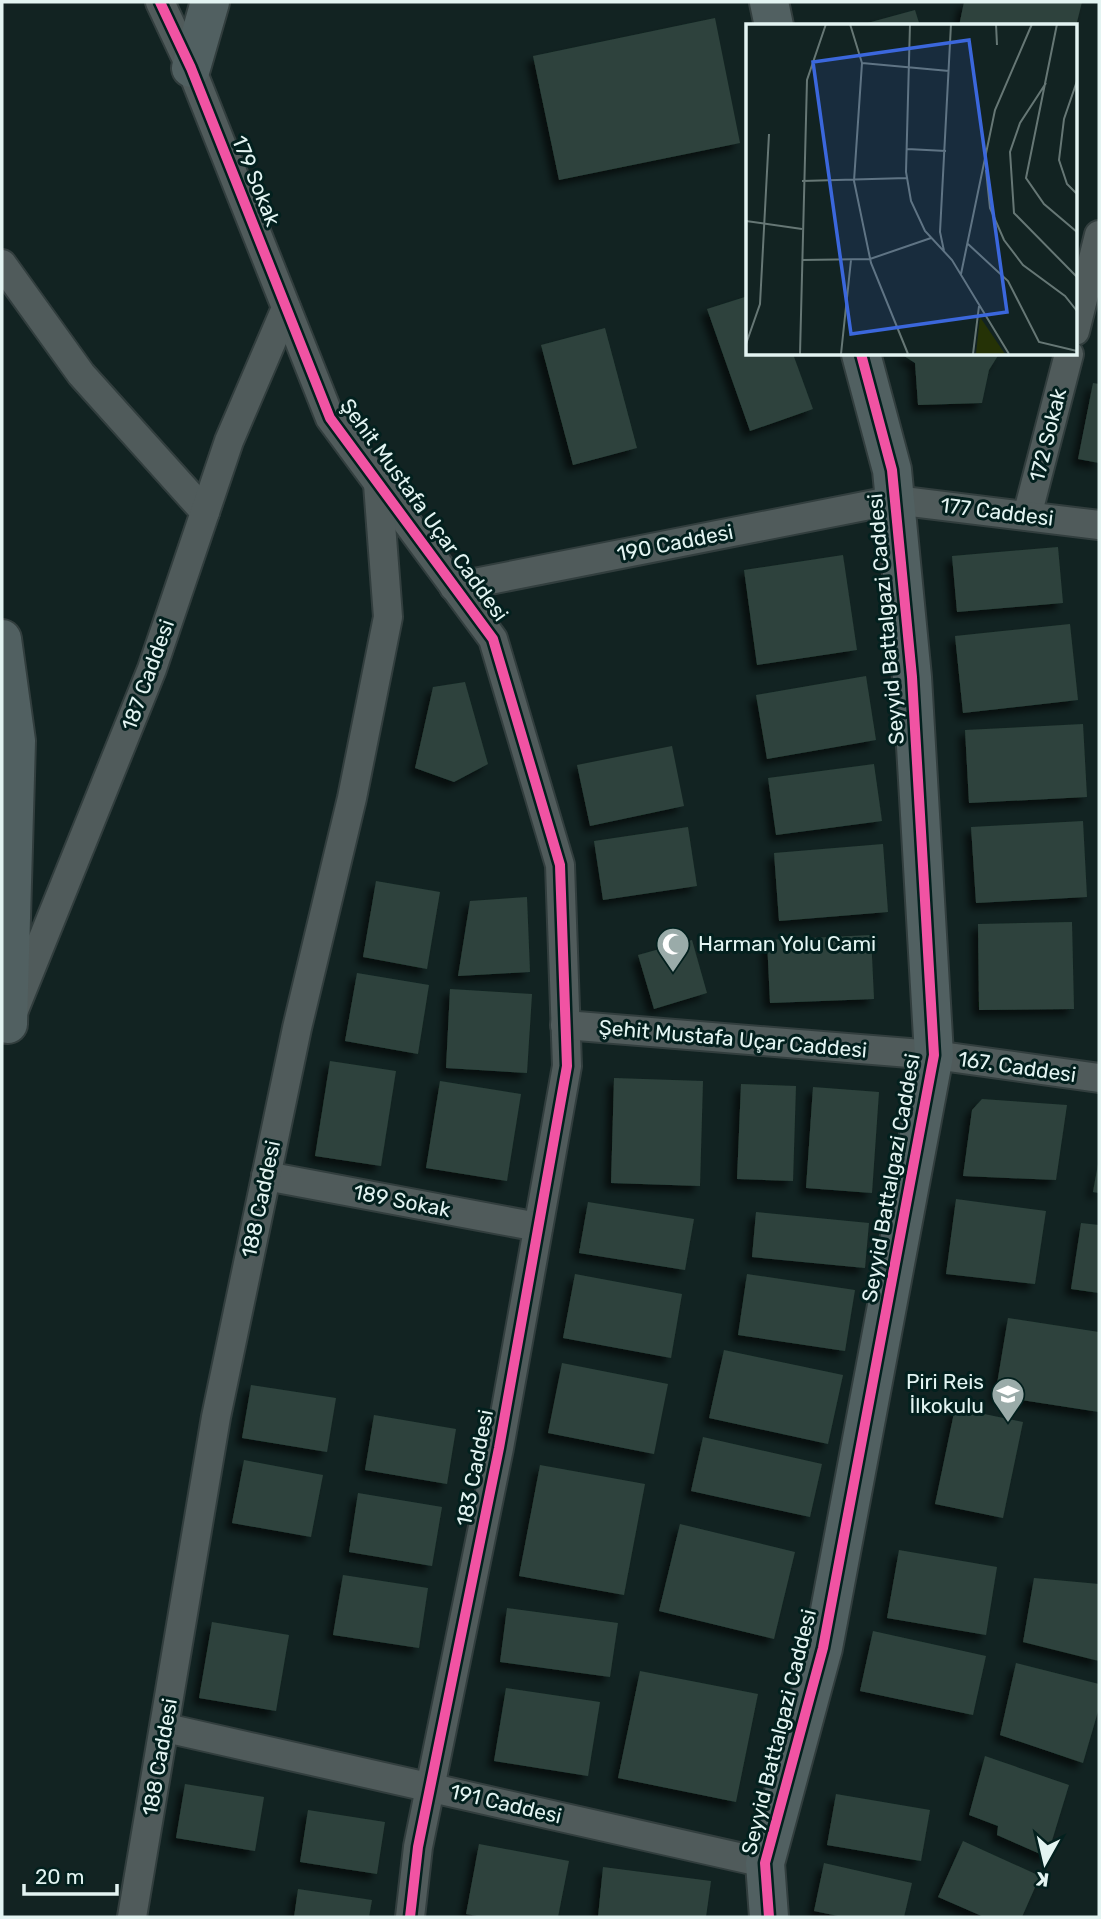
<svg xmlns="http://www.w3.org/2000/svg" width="1101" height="1919" font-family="Rubik,sans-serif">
  <defs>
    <filter id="shadow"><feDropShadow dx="-6" dy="6" stdDeviation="3.5" flood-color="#0009"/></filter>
  </defs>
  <rect width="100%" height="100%" fill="#122322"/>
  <g fill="#2d433c" filter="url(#shadow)">
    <polygon points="964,2 1082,2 1076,26 959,26"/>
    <polygon points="915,10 920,26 861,26 860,25"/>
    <polygon points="715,18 740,143 559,180 533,56"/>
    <polygon points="748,296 748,354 793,354 813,409 750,431 707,309"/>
    <polygon points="605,328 637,448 573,465 541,345"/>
    <polygon points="901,354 999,354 989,370 982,403 918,405 915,363"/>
    <polygon points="1093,383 1099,384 1099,463 1078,459"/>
    <polygon points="1058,547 1063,603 957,612 952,556"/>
    <polygon points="843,555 857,650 757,665 744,570"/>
    <polygon points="1070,624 1078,700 963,713 955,636"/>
    <polygon points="866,676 876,740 767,759 756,695"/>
    <polygon points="465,682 488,764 454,782 415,768 433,687"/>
    <polygon points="1083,724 1087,797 969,803 965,730"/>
    <polygon points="672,746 684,806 590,826 577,765"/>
    <polygon points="874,764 882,821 776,835 768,778"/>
    <polygon points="1083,821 1087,897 976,903 971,827"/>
    <polygon points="688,827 697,886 603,900 594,841"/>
    <polygon points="883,844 888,912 779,921 774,853"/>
    <polygon points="376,881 440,892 427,969 363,957"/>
    <polygon points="527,897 530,972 458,976 470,901"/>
    <polygon points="1072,922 1074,1009 979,1010 978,924"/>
    <polygon points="871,935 874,999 770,1003 767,940"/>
    <polygon points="692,940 707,993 654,1009 638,955"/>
    <polygon points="357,973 429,985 418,1054 345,1041"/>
    <polygon points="450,989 532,994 527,1073 446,1068"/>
    <polygon points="330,1061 396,1071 381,1166 315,1156"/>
    <polygon points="614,1078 703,1081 700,1186 611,1183"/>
    <polygon points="440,1081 521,1094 507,1181 426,1168"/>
    <polygon points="741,1084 796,1086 793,1181 737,1179"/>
    <polygon points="813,1087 879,1092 872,1193 806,1188"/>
    <polygon points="982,1099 1067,1105 1056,1180 963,1176 972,1110"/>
    <polygon points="1098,1164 1099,1164 1099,1193 1093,1192"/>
    <polygon points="956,1199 1046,1211 1035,1284 946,1274"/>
    <polygon points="588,1202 694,1219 685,1270 579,1253"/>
    <polygon points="756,1212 869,1223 865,1268 752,1257"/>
    <polygon points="1081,1223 1099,1225 1099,1293 1071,1289"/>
    <polygon points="575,1274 682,1294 671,1358 563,1338"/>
    <polygon points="747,1274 855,1290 845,1351 738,1335"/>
    <polygon points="1008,1318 1099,1332 1099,1412 995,1396"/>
    <polygon points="724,1350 843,1375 828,1444 709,1418"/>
    <polygon points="562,1363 668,1384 654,1454 548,1433"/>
    <polygon points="251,1385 336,1398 327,1452 242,1438"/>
    <polygon points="955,1408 1023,1422 1003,1518 935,1504"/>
    <polygon points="374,1415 456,1429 447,1484 365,1470"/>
    <polygon points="703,1437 822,1464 810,1517 691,1491"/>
    <polygon points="244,1460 323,1475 311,1537 232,1523"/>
    <polygon points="540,1465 645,1484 624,1595 519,1576"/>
    <polygon points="358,1493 442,1507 432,1566 349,1552"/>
    <polygon points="680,1524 795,1552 774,1639 659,1611"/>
    <polygon points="899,1550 997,1567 986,1635 887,1618"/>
    <polygon points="343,1575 428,1588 419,1648 333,1635"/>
    <polygon points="1034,1578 1099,1584 1099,1661 1023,1642"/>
    <polygon points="507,1608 618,1623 610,1677 500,1662"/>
    <polygon points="212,1622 289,1635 276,1711 199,1698"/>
    <polygon points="873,1631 986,1656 973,1715 860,1691"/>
    <polygon points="1016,1663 1099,1684 1099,1708 1083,1763 1000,1735"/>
    <polygon points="640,1671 758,1694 736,1802 618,1778"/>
    <polygon points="506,1688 600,1702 588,1776 494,1761"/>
    <polygon points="985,1756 1069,1785 1047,1857 997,1835 998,1826 969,1815"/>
    <polygon points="185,1784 264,1797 255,1851 176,1838"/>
    <polygon points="836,1794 930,1810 921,1861 827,1845"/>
    <polygon points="308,1810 385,1822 377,1874 300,1862"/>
    <polygon points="963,1841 1040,1876 1022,1917 984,1917 938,1897"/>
    <polygon points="479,1844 569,1861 558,1917 483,1917 466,1914"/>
    <polygon points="824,1863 912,1883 904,1917 843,1917 814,1911"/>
    <polygon points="603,1867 711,1881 706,1917 598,1917"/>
    <polygon points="298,1889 372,1900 369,1917 294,1917"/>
  </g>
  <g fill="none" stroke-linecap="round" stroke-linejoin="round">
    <defs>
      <g id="street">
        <polyline points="160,2 191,68 330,418 493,639 560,865 567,1066 499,1448 418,1847 410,1917"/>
        <polyline points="2,264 81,374 205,512"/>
        <polyline points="1075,331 1099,235"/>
        <polyline points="1027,516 1069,354"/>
        <polyline points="454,587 895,500 1099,525"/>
        <polyline points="14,1010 152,669 229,441 286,308"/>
        <polyline points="565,1025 934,1055 1099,1078"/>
        <polyline points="266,1176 538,1227"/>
        <polyline points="166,1728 765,1863"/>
        <polyline points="132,1917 216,1417 297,1028 352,798 388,617 378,484"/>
      </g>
      <g id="secondary">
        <polyline points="769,2 774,26"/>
        <polyline points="191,68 210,2"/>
        <polyline points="2,639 16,741 8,1024"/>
        <polyline points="769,1917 765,1863 823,1648 934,1055 912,677 892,470 861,354"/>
      </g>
    </defs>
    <use href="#street" stroke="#323e3e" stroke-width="32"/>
    <use href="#secondary" stroke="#323e3e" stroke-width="42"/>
    <use href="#street" stroke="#505b5b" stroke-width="28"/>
    <use href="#secondary" stroke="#516061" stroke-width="38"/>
    <defs>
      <g id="cycleway">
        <polyline points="160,2 191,68 330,418 493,639 560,865 567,1066 499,1448 418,1847 410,1917"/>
        <polyline points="769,1917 765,1863 823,1648 934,1055 912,677 892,470 861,354"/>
      </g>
    </defs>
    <use href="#cycleway" stroke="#03201e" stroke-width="15"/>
    <use href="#cycleway" stroke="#f153a3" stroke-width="10"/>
  </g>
  <defs>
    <symbol id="mosque-pin" viewBox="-11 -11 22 30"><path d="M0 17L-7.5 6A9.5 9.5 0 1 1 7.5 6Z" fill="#9aaba9" stroke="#03201e"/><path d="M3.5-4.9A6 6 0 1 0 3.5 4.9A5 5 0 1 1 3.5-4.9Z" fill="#fff"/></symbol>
    <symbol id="school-pin" viewBox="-11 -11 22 30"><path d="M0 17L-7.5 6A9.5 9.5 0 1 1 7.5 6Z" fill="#9aaba9" stroke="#03201e"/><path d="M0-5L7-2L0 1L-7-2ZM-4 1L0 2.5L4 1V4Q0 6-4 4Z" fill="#fff"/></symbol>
  </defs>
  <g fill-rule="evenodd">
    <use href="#mosque-pin" x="654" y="925" width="38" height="52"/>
    <use href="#school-pin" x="989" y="1375" width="38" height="52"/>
  </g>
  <g text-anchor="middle" stroke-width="6" stroke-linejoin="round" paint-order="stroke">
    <g font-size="21" fill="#e3f4f2" stroke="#03201e">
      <text transform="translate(256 181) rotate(68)" y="7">179 Sokak</text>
      <text transform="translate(1048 435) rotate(-76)" y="7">172 Sokak</text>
      <text transform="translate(424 510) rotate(54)" y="7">Şehit Mustafa Uçar Caddesi</text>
      <text transform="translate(997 512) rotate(7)" y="7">177 Caddesi</text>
      <text transform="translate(675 543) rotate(-11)" y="7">190 Caddesi</text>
      <text transform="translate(886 619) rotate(-95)" y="7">Seyyid Battalgazi Caddesi</text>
      <text transform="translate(148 675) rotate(-70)" y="7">187 Caddesi</text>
      <text transform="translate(733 1039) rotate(5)" y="7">Şehit Mustafa Uçar Caddesi</text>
      <text transform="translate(1017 1067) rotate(8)" y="7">167. Caddesi</text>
      <text transform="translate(891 1178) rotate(-80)" y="7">Seyyid Battalgazi Caddesi</text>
      <text transform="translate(261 1199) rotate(-78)" y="7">188 Caddesi</text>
      <text transform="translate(402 1201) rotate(11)" y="7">189 Sokak</text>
      <text transform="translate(475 1468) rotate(-79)" y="7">183 Caddesi</text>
      <text transform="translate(779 1732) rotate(-76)" y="7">Seyyid Battalgazi Caddesi</text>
      <text transform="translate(160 1757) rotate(-80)" y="7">188 Caddesi</text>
      <text transform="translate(506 1804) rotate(13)" y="7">191 Caddesi</text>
    </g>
    <g font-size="21" fill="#e3f4f2" stroke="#03201e" text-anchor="start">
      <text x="698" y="951">Harman Yolu Cami</text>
      <text x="984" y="1389" text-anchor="end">Piri Reis<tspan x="984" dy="24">İlkokulu</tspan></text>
    </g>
  </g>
  <g transform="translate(746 24)">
    <rect width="331" height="331" fill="#122322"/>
    <path d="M234 293 259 330H230Z" fill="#253206"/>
    <path fill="none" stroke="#667775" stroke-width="2" d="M104 0 116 39 108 157 125 239 162 330M164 0 160 148 165 177 179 207 206 236 263 330M250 0 251 21M311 0 280 154 298 180 331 208M116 39 203 47M331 57 318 95 313 136 321 160 331 170M300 59 274 99 264 128 268 189 331 253M161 125 200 127M240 146 244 184 258 216 277 241 319 272 331 287M56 157 161 154M0 197 56 205M222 220 262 257 293 318 331 327M198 227 194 208 205 0M56 236 124 235 185 214M215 250 249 86 286 0M0 320 14 280 23 110M54 330 61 56 80 0M95 330 105 236M227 330 233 282"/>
    <path fill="#3b67dc" fill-opacity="0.15" stroke="#3b67dc" stroke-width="3.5" d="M223 16 261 288 105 310 67 38Z"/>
    <rect width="331" height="331" fill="none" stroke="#e3f4f2" stroke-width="3.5"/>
  </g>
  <rect width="1101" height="1919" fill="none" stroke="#e3f4f2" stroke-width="7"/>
  <g transform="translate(1045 1863) rotate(188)" stroke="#03201e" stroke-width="5" paint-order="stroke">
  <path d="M0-5L12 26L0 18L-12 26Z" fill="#e3f4f2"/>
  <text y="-10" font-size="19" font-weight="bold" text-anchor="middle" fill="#e3f4f2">K</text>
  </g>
  <path d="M24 1884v10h93v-10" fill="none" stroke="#e3f4f2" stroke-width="3.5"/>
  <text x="35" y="1884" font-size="21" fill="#e3f4f2" stroke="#03201e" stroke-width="5" paint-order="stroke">20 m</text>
</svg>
